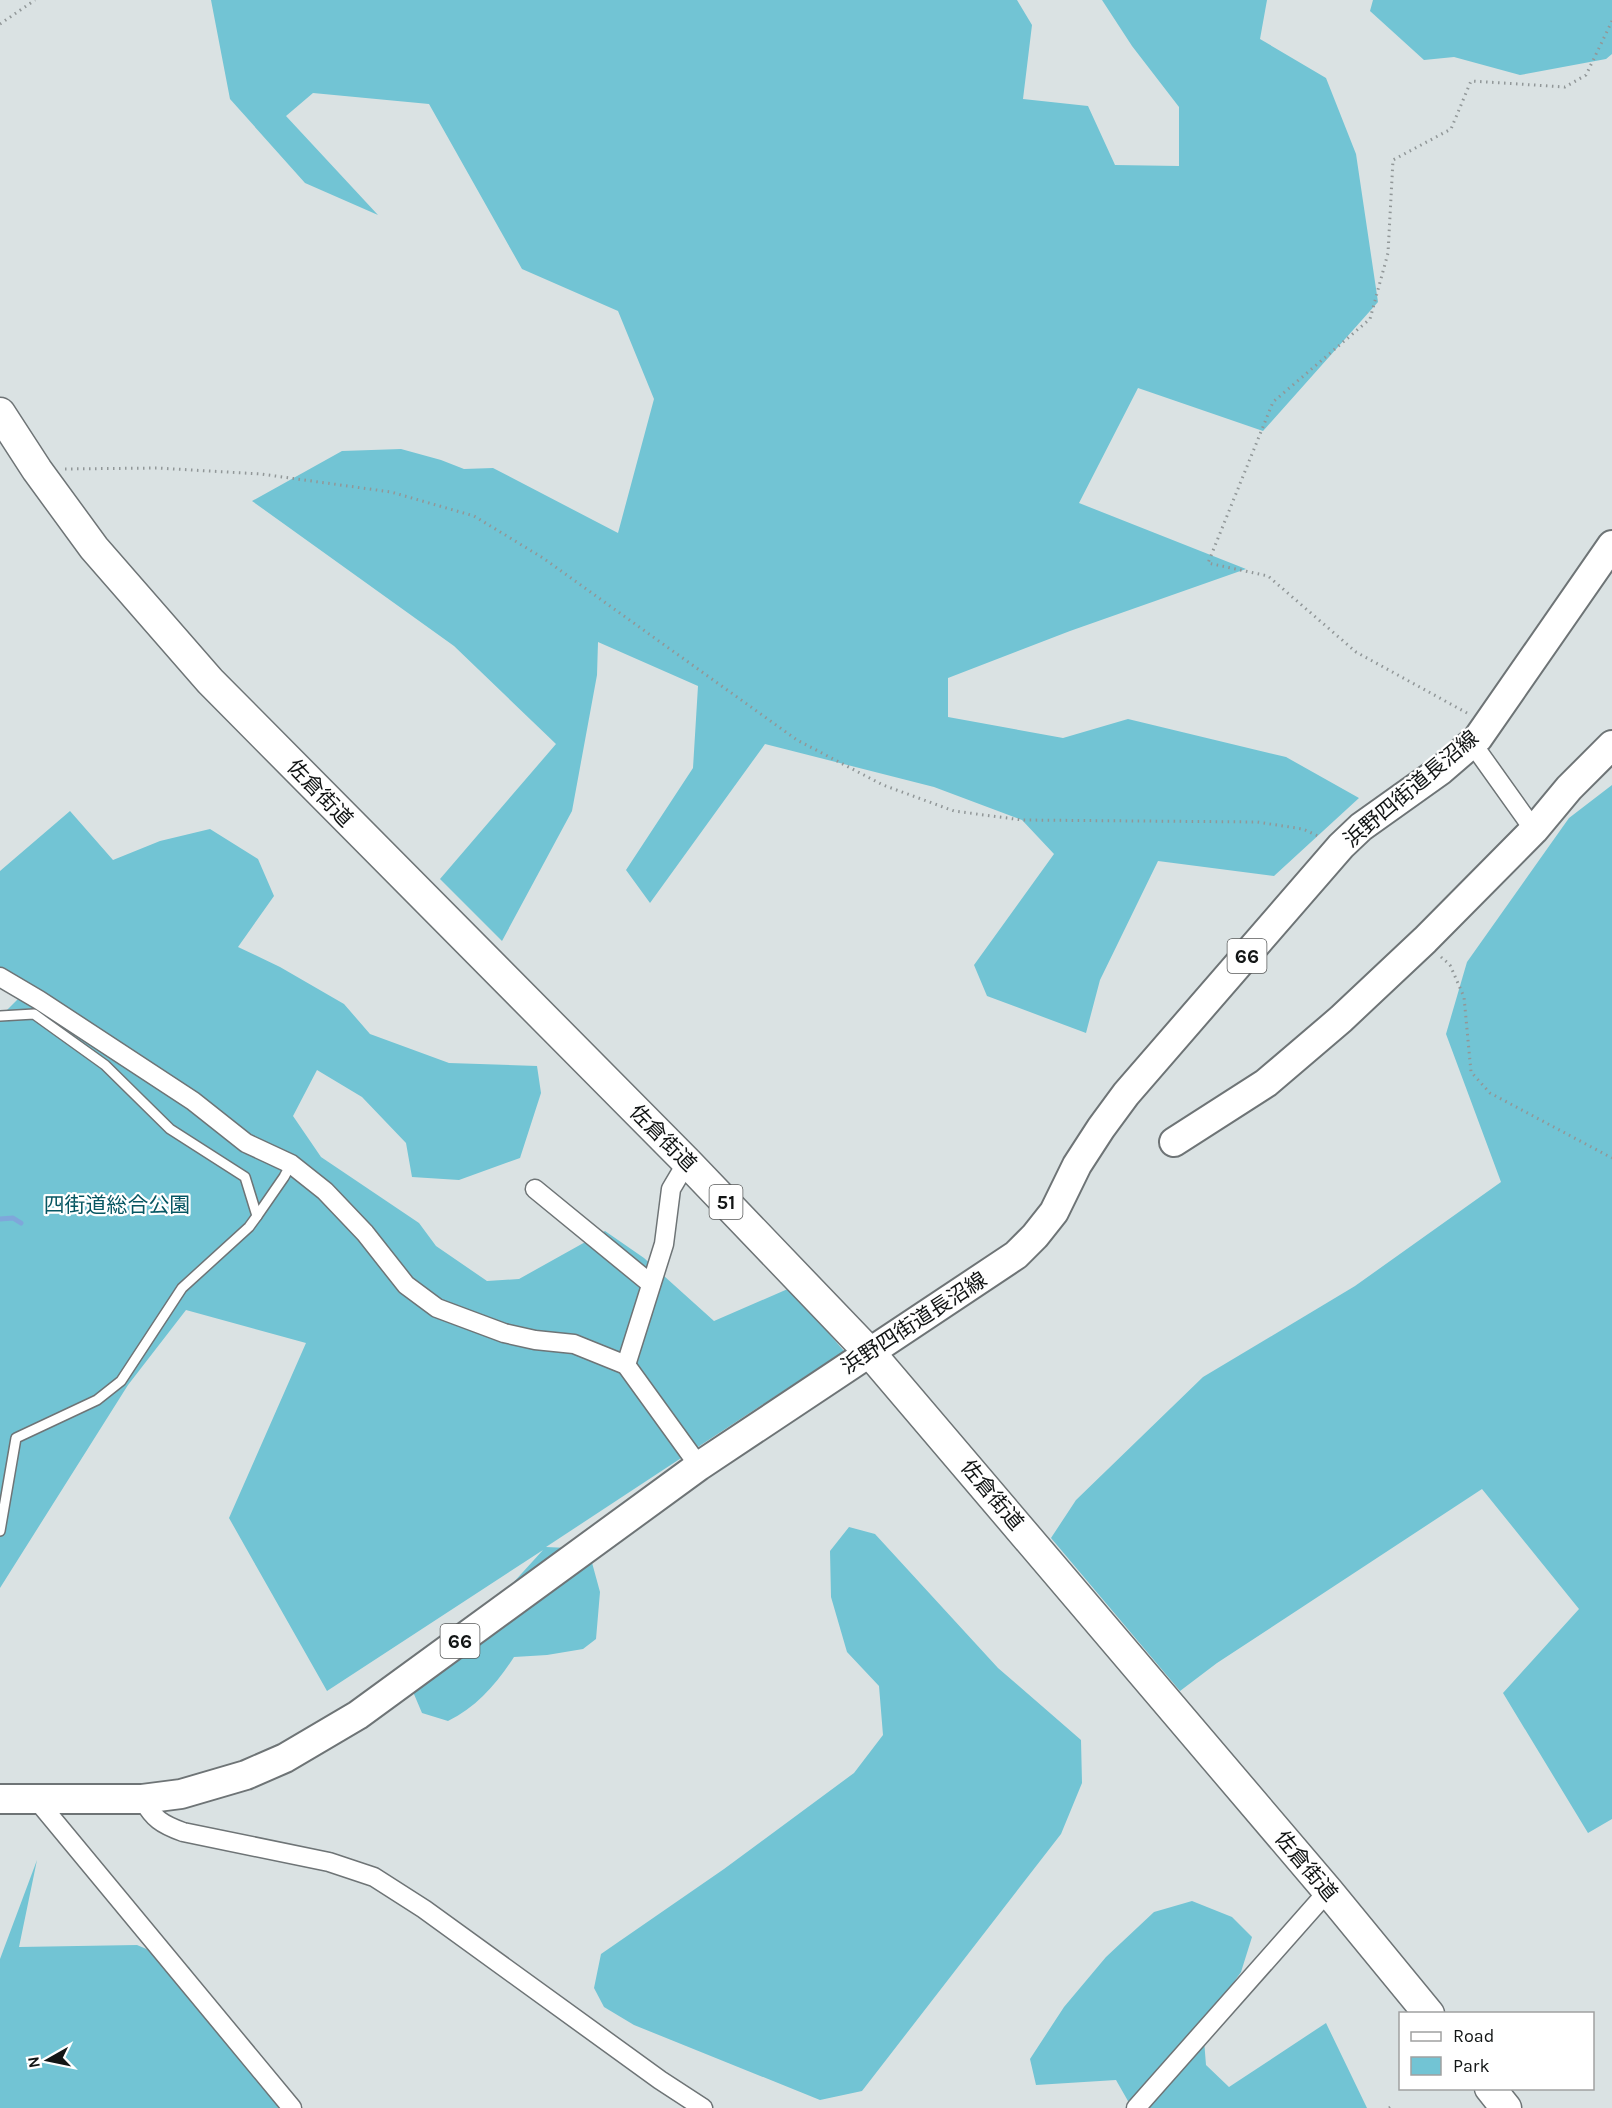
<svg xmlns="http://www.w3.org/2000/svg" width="1612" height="2108" font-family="Karla,'Noto Sans JP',sans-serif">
  <rect width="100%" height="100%" fill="#dae2e3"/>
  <g fill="#72c4d4">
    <polygon points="211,0 1017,0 1032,25 1023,99 1088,106 1115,165 1179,166 1179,107 1132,46 1102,0 1267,0 1260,39 1326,78 1356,154 1378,302 1263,431 1138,388 1079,503 1246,569 1070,631 948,678 948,717 1063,738 1128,719 1286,757 1359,798 1274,876 1158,861 1100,980 1086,1033 987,996 974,965 1054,854 1022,820 934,787 765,744 650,903 626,870 693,768 698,686 598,642 597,675 572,811 502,941 440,879 556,744 454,646 252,501 342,451 401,449 441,460 464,469 493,468 618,533 654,399 618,311 522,269 429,104 313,93 286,116 378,215 305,183 230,99"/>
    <polygon points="1373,0 1612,0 1612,54 1606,59 1520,75 1454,57 1424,60 1370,11"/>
    <polygon points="1612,785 1612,1819 1588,1833 1503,1693 1579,1609 1482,1489 1217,1663 1180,1691 1051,1538 1076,1500 1203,1377 1355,1286 1501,1182 1446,1034 1467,962 1569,818"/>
    <path d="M70 811 113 860 160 841 210 829 258 859 274 896 238 947 280 967 344 1004 370 1034 449 1063 537 1066 541 1093 520 1158 459 1180 412 1177 406 1143 362 1097 317 1070 293 1116 321 1157 419 1223 436 1246 487 1281 519 1279 605 1231 644 1258 714 1321 790 1288 844 1351 546 1547 568 1548 591 1559 600 1592 596 1639 583 1649 547 1655 514 1657C497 1683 477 1707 448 1721L422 1713 408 1680 474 1613 512 1584 543 1550 327 1691 229 1518 306 1343 186 1310 128 1385 0 1588V1014L6 1011 23 994 0 985V871Z"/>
    <polygon points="849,1527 875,1534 998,1668 1081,1740 1082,1783 1061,1834 862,2091 820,2100 634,2025 604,2007 594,1988 601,1954 724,1869 854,1773 883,1735 879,1686 847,1652 831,1597 830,1551"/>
    <polygon points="37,1860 19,1947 137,1945 189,1967 261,2078 284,2108 0,2108 0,1959"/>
    <polygon points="1192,1901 1232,1917 1252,1937 1241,1972 1214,2010 1204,2040 1206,2065 1229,2087 1326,2023 1367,2108 1132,2108 1116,2080 1036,2085 1030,2059 1064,2007 1106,1957 1154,1912"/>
  </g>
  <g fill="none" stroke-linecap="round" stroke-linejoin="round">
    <polyline stroke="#7fa7da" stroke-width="5" points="0,1219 13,1218 21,1223"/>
    <defs>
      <g id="service">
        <polyline points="0,1016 34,1014 105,1065 170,1129 245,1177 257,1216 249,1227 182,1288 121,1381 97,1400 16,1438 0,1531"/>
        <polyline points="257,1216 284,1177 291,1164"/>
      </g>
      <g id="minor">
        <polyline points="1472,743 1534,830"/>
        <polyline points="0,977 39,1000 193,1101 246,1143 291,1164 325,1191 365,1233 406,1285 437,1308 504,1333 535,1340 574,1344 626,1365 699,1466"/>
        <polyline points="535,1189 651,1284"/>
        <polyline points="626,1365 664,1244 671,1189 687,1162"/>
        <polyline points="36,1799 292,2108"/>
        <path d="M142 1799C154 1819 161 1824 183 1832L329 1862 374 1877 424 1909 660 2080 703 2108"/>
        <polyline points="1136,2108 1328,1891"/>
      </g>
      <g id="primary">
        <polyline points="1174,1142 1266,1083 1341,1019 1425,940 1534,830 1569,788 1612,745"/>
        <polyline points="0,1799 142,1799 181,1794 246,1775 285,1758 358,1715 699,1466 1016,1255 1035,1236 1054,1212 1077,1165 1101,1128 1126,1094 1341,846 1361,827 1441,770 1478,738 1612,545"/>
      </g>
      <g id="trunk">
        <polyline points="0,413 37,470 94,548 210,681 687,1162 871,1354 1328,1891 1429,2014"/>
        <polyline points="1490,2088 1506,2108"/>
      </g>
    </defs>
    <use href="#service" stroke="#6e7476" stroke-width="12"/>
    <use href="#minor" stroke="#6e7476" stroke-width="21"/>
    <use href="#primary" stroke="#6e7476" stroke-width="32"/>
    <use href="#trunk" stroke="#6e7476" stroke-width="33"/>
    <g stroke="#919798" stroke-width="3" stroke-dasharray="1.5 4.5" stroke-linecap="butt">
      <polyline points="0,24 35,0"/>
      <polyline points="65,469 157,468 261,474 391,492 474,516 543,558 797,740 883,785 954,811 1022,820 1257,822 1303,829 1320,837"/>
      <polyline points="1467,713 1356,652 1268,576 1208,563 1273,402 1370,319 1388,253 1393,160 1451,129 1471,81 1565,87 1586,75 1612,21"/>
      <polyline points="1441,957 1450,965 1464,997 1471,1072 1490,1093 1612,1158"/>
      <polyline points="1389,2108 1392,2106"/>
    </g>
    <use href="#service" stroke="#fff" stroke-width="9"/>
    <use href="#minor" stroke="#fff" stroke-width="18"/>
    <use href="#primary" stroke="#fff" stroke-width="28"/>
    <use href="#trunk" stroke="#fff" stroke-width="30"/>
  </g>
  <g text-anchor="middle" stroke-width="4.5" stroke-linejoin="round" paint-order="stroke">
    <g fill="#fff" stroke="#595b5b" stroke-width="1.5">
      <rect x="1227.5" y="939" width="39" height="34" rx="4.5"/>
      <rect x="709.5" y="1185" width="33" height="34" rx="4.5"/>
      <rect x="440.5" y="1624" width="39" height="34" rx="4.5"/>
    </g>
    <g font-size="20" font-weight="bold" fill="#121515">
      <text x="1247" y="963">66</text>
      <text x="726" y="1209">51</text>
      <text x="460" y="1648">66</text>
    </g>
    <g font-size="21" fill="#121515" stroke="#fff">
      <text transform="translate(1411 789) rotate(-40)" y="7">浜野四街道長沼線</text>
      <text transform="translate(320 793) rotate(46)" y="7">佐倉街道</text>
      <text transform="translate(663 1138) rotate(45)" y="7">佐倉街道</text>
      <text transform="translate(914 1323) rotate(-33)" y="7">浜野四街道長沼線</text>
      <text transform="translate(992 1495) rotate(50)" y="7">佐倉街道</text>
      <text transform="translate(1306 1866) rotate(50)" y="7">佐倉街道</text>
    </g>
    <g font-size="21" fill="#065662" stroke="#fff">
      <text x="117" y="1212">四街道総合公園</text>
    </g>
  </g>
  <rect x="1399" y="2012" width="195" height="78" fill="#ffffff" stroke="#a0a1a1" stroke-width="1.5"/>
  <rect x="1411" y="2032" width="30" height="9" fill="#ffffff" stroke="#a0a1a1" stroke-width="1.5"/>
  <text x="1453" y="2042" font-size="18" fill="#121515">Road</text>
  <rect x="1411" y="2057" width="30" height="18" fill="#72c4d4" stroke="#a0a1a1" stroke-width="1.5"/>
  <text x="1453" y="2072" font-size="18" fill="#121515">Park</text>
  <g transform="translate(48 2060) rotate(261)" stroke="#ffffff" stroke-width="4.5" paint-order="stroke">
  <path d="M0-4.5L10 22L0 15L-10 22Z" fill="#121515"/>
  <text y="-9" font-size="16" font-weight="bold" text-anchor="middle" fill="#121515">N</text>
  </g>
</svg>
